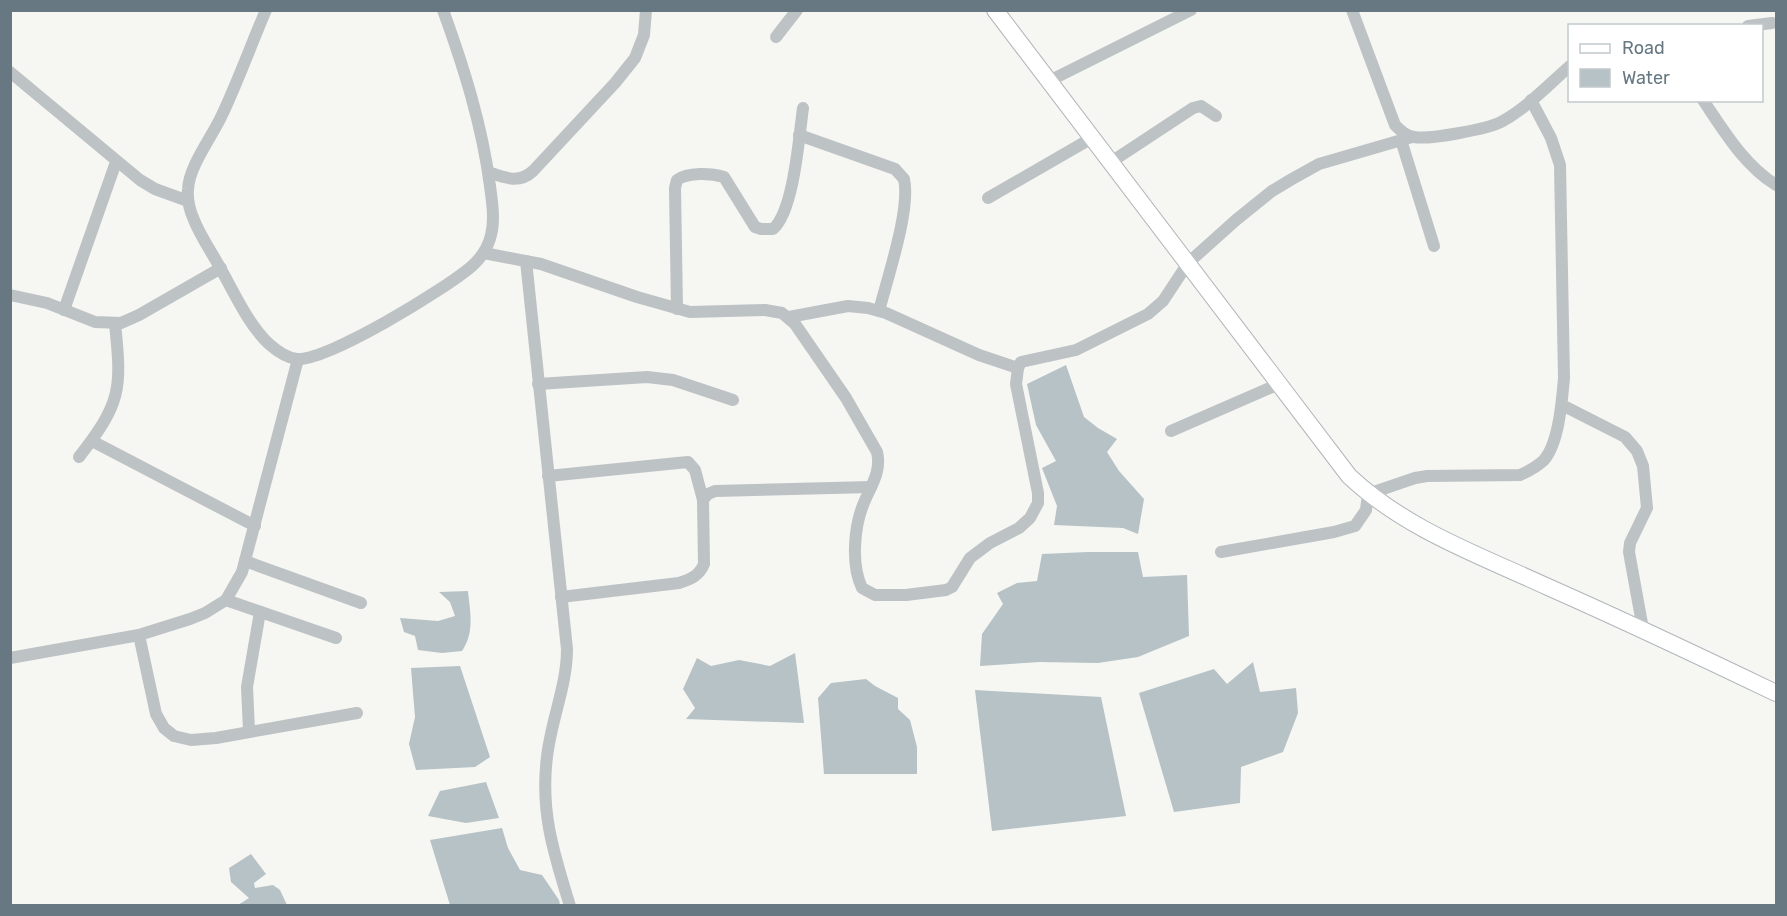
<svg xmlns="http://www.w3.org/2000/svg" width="1787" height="916" font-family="Rubik,sans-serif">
  <rect width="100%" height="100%" fill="#f6f6f3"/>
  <g fill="#b6c2c5">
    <polygon points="1066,365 1084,417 1098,428 1117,439 1107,452 1119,471 1144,499 1138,534 1123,528 1054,525 1057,506 1042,468 1056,461 1036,425 1027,384"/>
    <polygon points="1088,552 1138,552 1143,577 1187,575 1189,636 1138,657 1098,663 1040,662 980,666 982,634 1003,604 997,593 1017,583 1037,581 1042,554"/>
    <path d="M468 591C470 612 475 632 462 651L442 653 418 650 415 636 404 632 400 618 438 621 455 616 450 602 439 592Z"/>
    <polygon points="795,653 804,723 686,719 695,708 683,689 697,658 711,666 739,660 770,666"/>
    <polygon points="1253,662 1260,692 1296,688 1298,713 1283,752 1241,767 1240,803 1174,812 1139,693 1214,669 1227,684"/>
    <polygon points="460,666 490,757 475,767 416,770 409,744 415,717 411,668"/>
    <polygon points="866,679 875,686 898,698 898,709 910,720 917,747 917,774 824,774 818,698 831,683"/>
    <polygon points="975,690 1101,697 1126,816 992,831"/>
    <polygon points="486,782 499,818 466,823 428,816 440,791"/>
    <polygon points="502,828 508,848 520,870 542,875 559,900 560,905 450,905 430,840"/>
    <polygon points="251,854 266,874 254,883 255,888 273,885 280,890 287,905 238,905 249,898 231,882 229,868"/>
  </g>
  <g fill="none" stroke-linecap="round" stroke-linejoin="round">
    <defs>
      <path id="secondary" d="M995 10 1349 476C1405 529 1479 555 1548 587 1625 621 1701 657 1776 693"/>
    </defs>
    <use href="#secondary" stroke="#b0b6ba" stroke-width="18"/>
    <g stroke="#bdc2c5" stroke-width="12">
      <path d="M266 10C251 45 238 81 222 115 212 137 189 166 188 189 187 200 190 211 194 220 200 235 210 250 218 264 233 290 247 323 269 344 277 351 286 358 297 359 328 361 447 288 472 266 482 257 488 248 491 235 495 220 492 201 490 186 482 125 464 68 443 10"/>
      <path d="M1352 10 1395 125C1401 131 1406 136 1414 137 1430 140 1487 129 1501 122 1527 108 1548 85 1570 66"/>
      <polyline points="1748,26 1772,23"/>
      <polyline points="776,37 797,10"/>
      <polyline points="10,72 140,180 155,189 188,201"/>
      <polyline points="1049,81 1191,10"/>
      <path d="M1703 100C1724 131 1744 165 1776 185"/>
      <path d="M799 135 895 169 904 179C911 209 887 279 879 311"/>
      <polyline points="1401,140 1434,246"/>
      <polyline points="1111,162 1193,108 1201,106 1216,116"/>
      <path d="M488 172C505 178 519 184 533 171L615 83 635 58 644 35 646 10"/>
      <polyline points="988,198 1092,138"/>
      <path d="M484 253 541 264 637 297 690 312 765 310 782 313 795 324 846 398 877 452C882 472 870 487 863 505 854 528 851 565 862 588L875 595H906L946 590 952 587 970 558 990 543 1019 528 1030 518 1038 503V493L1016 384 1018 368 1021 362 1076 350 1148 314 1163 301 1188 263 1236 220 1272 191 1292 179 1319 164 1412 137"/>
      <path d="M526 261 567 649C567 686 551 720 547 757 540 812 554 854 570 906"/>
      <polyline points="10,295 47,303 95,322 121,323 139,315 221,268"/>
      <path d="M677 309 675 188 677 180C688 172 711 173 724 177L755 227 761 229H773C794 211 799 136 803 108"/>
      <polyline points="64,310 116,162"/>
      <polyline points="789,317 848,306 868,308 886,313 979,355 1018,368"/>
      <polyline points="538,384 647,377 673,380 733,400"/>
      <polyline points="1562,405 1625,437 1637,451 1643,466 1647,508 1630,543 1629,552 1643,629"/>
      <polyline points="1171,431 1279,384"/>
      <polyline points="92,441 255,526"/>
      <path d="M79 457C121 403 122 390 115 324"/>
      <polyline points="548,476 688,462 695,470 703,500"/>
      <path d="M1221 552 1334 532 1355 526 1366 510 1368 494 1415 478 1427 476 1520 475C1529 471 1537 467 1544 460 1559 443 1562 400 1564 378L1560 165 1551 138 1531 100"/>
      <polyline points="245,561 361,603"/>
      <path d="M561 597 679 583C691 579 699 576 704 564L703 500 708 494 715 491 871 487"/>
      <polyline points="226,600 336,638"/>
      <polyline points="139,635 156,714 164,728 174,736 191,740 216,738 357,713"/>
      <polyline points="10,658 139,635 190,619 205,613 226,600 242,572 298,359"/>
      <polyline points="249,731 247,687 260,612"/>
    </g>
    <use href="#secondary" stroke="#fff" stroke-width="16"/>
  </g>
  <rect width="1787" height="916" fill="none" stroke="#677882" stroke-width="24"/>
  <rect x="1568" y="24" width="195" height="78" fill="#ffffff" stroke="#c2c9cd" stroke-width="1.5"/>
  <rect x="1580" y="44" width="30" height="9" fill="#ffffff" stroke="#c2c9cd" stroke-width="1.5"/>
  <text x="1622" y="54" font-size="18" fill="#677882">Road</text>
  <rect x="1580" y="69" width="30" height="18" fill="#b6c2c5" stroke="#c2c9cd" stroke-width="1.5"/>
  <text x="1622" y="84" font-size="18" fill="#677882">Water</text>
</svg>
